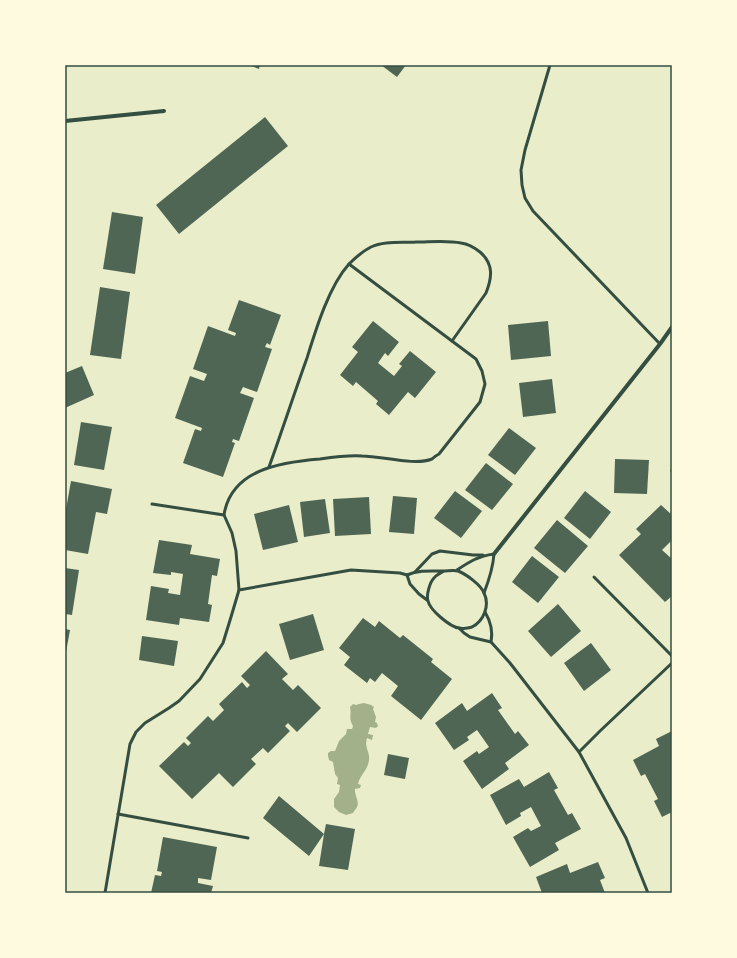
<svg xmlns="http://www.w3.org/2000/svg" width="737" height="958" font-family="'Roboto Serif',serif">
  <rect width="100%" height="100%" fill="#e9edc9"/>
  <path fill="#a3b18a" d="M364 703 371 705 374 707 373 709 376 717 375 722 377 723 378 726 376 728 370 727 368 734 373 735 372 740 367 738C364 748 370 751 369 760 368 770 360 775 358 784L361 785 360 788 355 789C354 795 360 801 357 807 356 809 354 811 353 813L346 815 339 812 334 807V799L339 792 340 785 337 784 338 778 335 774 333 762 329 760 328 756V753L331 751H335L339 741 346 734 347 729H352L353 726C348 717 352 716 350 707L353 704 356 705 359 704Z"/>
  <g fill="#4f6655">
    <polygon points="249,65 260,65 259,69"/>
    <polygon points="381,65 406,65 397,77"/>
    <polygon points="265,117 288,146 179,234 156,205"/>
    <polygon points="112,212 143,217 135,274 103,269"/>
    <polygon points="100,287 130,292 121,359 90,355"/>
    <polygon points="239,300 281,315 270,345 267,343 265,347 272,349 257,392 243,387 240,393 254,398 239,441 233,439 232,442 235,443 223,477 183,463 195,429 201,431 202,428 175,418 190,376 204,381 207,374 193,369 208,326 235,336 236,333 228,330"/>
    <polygon points="373,321 399,342 388,356 385,353 378,363 394,376 402,366 399,364 410,351 436,372 415,398 408,392 389,415 376,404 378,401 356,382 353,386 340,375 358,352 352,347"/>
    <polygon points="548,321 551,356 511,360 508,325"/>
    <polygon points="82,366 94,395 65,408 65,373"/>
    <polygon points="552,379 556,413 523,417 519,383"/>
    <polygon points="81,422 112,427 104,470 74,465"/>
    <polygon points="509,428 536,448 515,475 488,455"/>
    <polygon points="615,459 649,460 647,494 614,493"/>
    <polygon points="486,463 513,484 492,510 465,490"/>
    <polygon points="71,481 112,489 107,514 96,512 88,554 65,550 65,515"/>
    <polygon points="455,491 482,511 461,538 434,518"/>
    <polygon points="585,491 611,512 590,539 564,518"/>
    <polygon points="393,496 417,498 414,534 389,532"/>
    <polygon points="369,497 371,534 335,536 333,499"/>
    <polygon points="325,499 330,533 304,537 300,502"/>
    <polygon points="289,505 298,542 263,550 254,514"/>
    <polygon points="661,505 672,515 672,540 662,550 672,559 672,596 665,602 619,555 641,534 636,529"/>
    <polygon points="557,520 588,546 565,573 534,548"/>
    <polygon points="159,540 192,545 190,554 220,559 217,576 212,575 208,604 212,605 209,622 180,618 179,625 146,620 151,586 169,589 168,593 180,595 183,574 171,572 171,575 153,573"/>
    <polygon points="532,556 559,577 538,603 512,582"/>
    <polygon points="65,568 79,570 72,615 65,614"/>
    <polygon points="558,604 581,631 551,657 528,631"/>
    <polygon points="313,614 324,650 290,660 279,624"/>
    <polygon points="363,618 375,627 379,621 400,638 403,635 433,659 431,662 452,679 421,720 391,696 398,686 382,673 375,682 370,678 367,683 344,665 350,657 339,648"/>
    <polygon points="65,629 70,630 66,652 65,652"/>
    <polygon points="142,636 178,641 174,666 139,660"/>
    <polygon points="591,643 611,670 584,691 564,663"/>
    <polygon points="266,651 288,674 282,679 293,690 298,685 321,708 297,732 288,723 285,726 290,731 268,753 263,748 251,759 256,764 233,787 219,773 192,799 159,766 184,742 188,746 191,743 186,738 208,716 213,721 224,710 219,704 242,682 247,688 250,685 241,676"/>
    <polygon points="492,693 502,708 498,710 515,734 518,731 529,745 505,763 509,769 482,789 463,761 477,751 479,754 489,747 477,730 467,737 469,740 454,750 435,723 462,703 467,711"/>
    <polygon points="672,731 672,812 662,817 654,801 658,799 645,774 641,776 633,760 659,746 656,739"/>
    <polygon points="388,754 409,758 405,779 384,775"/>
    <polygon points="549,772 558,788 554,790 568,815 572,813 581,829 555,843 559,850 530,867 513,837 528,828 531,831 541,826 531,807 520,813 521,816 506,825 490,795 519,779 524,787"/>
    <polygon points="279,796 324,834 326,824 355,829 348,870 319,866 324,834 309,856 263,818"/>
    <polygon points="163,837 217,847 211,880 198,878 198,883 213,886 211,893 151,893 155,875 161,876 162,872 157,871"/>
    <polygon points="598,862 605,878 600,880 605,893 542,893 536,877 567,864 570,873"/>
  </g>
  <g fill="none" stroke-linecap="round" stroke-linejoin="round">
    <g stroke="#344e41" stroke-width="3">
      <polyline points="550,65 525,150 521,170 522,185 525,198 533,211 660,344"/>
      <path d="M269 467C282 431 294 394 307 358 316 329 329 286 349 264 355 258 363 251 371 247 384 241 401 243 416 242 429 242 448 240 461 243 468 244 475 248 480 252 494 264 492 278 486 293L452 341"/>
      <polyline points="672,470 672,471"/>
      <polyline points="152,504 224,515 232,533 236,551 239,590"/>
      <path d="M224 515C231 469 282 462 320 459 334 457 348 455 362 456 382 456 414 466 432 459 434 457 437 455 439 454L480 402 485 384 482 371 476 359 349 264"/>
      <path d="M457 570C469 562 478 556 494 554 493 568 489 580 484 593"/>
      <polyline points="415,572 432,554 440,551 473,555 483,555"/>
      <polyline points="407,575 410,584 419,594 427,600"/>
      <polyline points="594,577 672,656"/>
      <path d="M485 612C491 622 493 632 491 642"/>
      <polyline points="459,628 464,633 470,637 491,642 510,663 579,752 626,838 648,893"/>
      <polyline points="579,752 600,731 672,663"/>
      <polyline points="118,814 248,838"/>
      <path d="M105 893 130 744 136 732 145 723 169 708 179 701 200 679 223 643 231 617 239 590 351 570 400 573 407 575C419 570 430 571 443 571 448 571 454 570 458 571 466 574 481 585 484 593 490 605 484 621 472 627 469 628 462 629 459 628 450 627 430 610 428 601 426 595 430 582 434 578 436 575 441 573 444 571"/>
    </g>
    <g stroke="#344e41" stroke-width="4">
      <polyline points="65,121 164,111"/>
      <polyline points="494,554 660,344 672,327"/>
    </g>
  </g>
  <rect width="737" height="958" fill="none" stroke="#fefae0" stroke-width="132"/>
  <rect x="66" y="66" width="605" height="826" fill="none" stroke="#344e41" stroke-width="1.5"/>
</svg>
